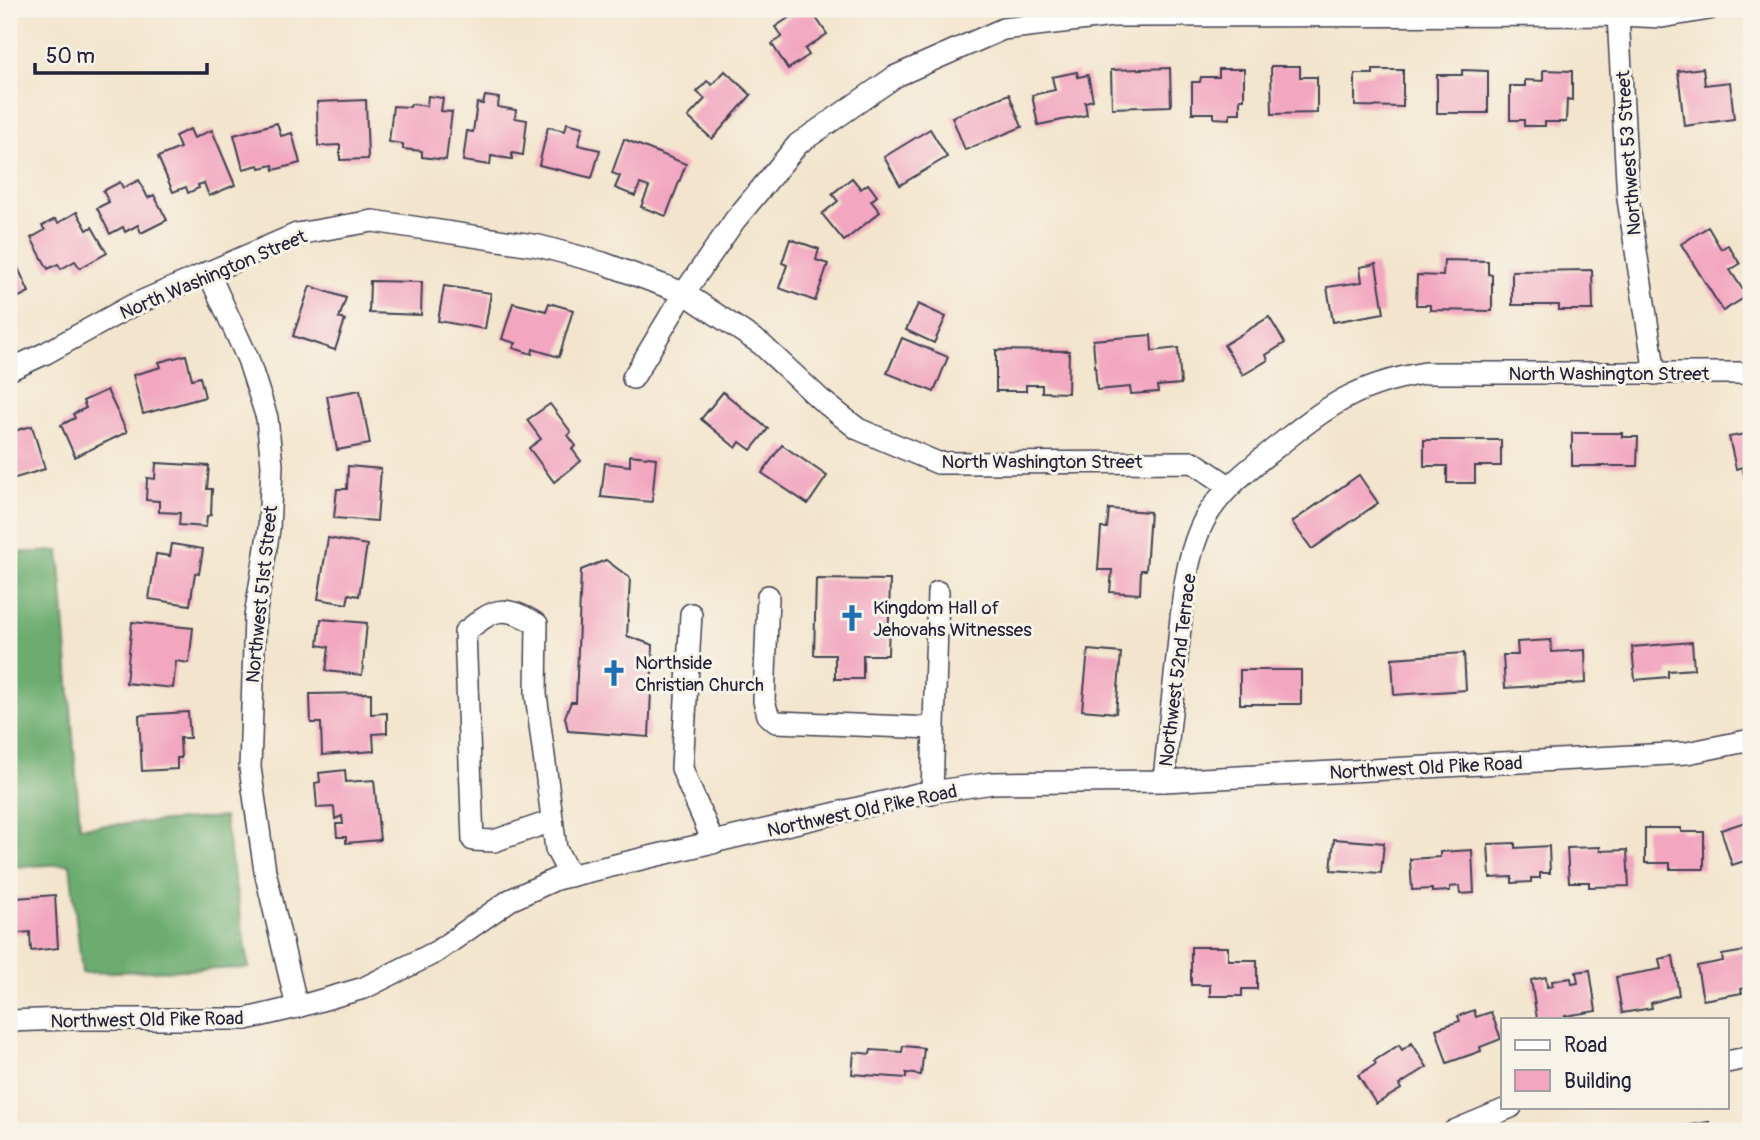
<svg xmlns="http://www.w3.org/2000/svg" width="1760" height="1140" font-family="Pangolin,sans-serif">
  <rect width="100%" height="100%" fill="#f7f3e8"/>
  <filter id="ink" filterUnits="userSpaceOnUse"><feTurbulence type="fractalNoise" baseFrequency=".0143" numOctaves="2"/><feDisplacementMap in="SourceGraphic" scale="14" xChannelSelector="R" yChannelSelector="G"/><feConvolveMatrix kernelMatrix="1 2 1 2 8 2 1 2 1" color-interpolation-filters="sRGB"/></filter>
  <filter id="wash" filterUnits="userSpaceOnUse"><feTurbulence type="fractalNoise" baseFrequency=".00686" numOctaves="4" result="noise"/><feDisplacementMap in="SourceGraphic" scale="28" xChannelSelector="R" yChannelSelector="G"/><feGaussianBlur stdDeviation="1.57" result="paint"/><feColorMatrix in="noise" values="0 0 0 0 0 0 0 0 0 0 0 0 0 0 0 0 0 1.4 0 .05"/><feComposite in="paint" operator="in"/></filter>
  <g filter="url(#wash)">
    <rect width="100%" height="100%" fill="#f3e5cd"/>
    <polygon fill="#6cac6f" stroke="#476755" stroke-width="2" points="59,551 80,827 224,817 249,968 82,973 70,864 9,867 9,553"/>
    <g id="blocks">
      <g fill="#f2a6c0">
        <polygon points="802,9 810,9 827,34 805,49 809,55 788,69 772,44 782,37 775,27"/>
        <polygon points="881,9 904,9 904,10 883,15"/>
        <polygon points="1271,66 1300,66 1300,77 1317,77 1317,113 1272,114"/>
        <polygon points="1170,68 1171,106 1112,108 1111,70"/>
        <polygon points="1703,68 1705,85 1730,82 1734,119 1684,126 1678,71"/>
        <polygon points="1219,69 1244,69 1244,99 1240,99 1240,113 1230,113 1230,119 1214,118 1214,113 1192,113 1192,82 1200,82 1201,77 1219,77"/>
        <polygon points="1373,70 1403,70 1403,107 1355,106 1355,74 1373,74"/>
        <polygon points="1462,70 1488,71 1488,113 1437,113 1437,75 1462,75"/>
        <polygon points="1543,70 1572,71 1572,100 1567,99 1566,122 1545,122 1545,126 1524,126 1524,120 1510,120 1510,86 1525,86 1525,80 1543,81"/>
        <polygon points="725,71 751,95 712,139 688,117 705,99 697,92 707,81 712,85"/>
        <polygon points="1077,72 1078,77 1088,75 1093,100 1085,102 1087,115 1038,125 1032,95 1055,90 1052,77"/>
        <polygon points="1009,94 1022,127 965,150 952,117"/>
        <polygon points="428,96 443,98 441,111 452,112 446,160 422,157 422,151 403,149 403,144 389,142 393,106 410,107 411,104 427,106"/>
        <polygon points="485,96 499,98 498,107 516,110 515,118 527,120 523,155 512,153 512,159 491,156 490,165 463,161 467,131 473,132 477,103 483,104"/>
        <polygon points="366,100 368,159 340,160 340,145 318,146 317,102"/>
        <polygon points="277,123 281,136 292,133 300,163 274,170 273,165 260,168 259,165 243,169 234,135"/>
        <polygon points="567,123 583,127 578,145 600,150 592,178 539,165 548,127 565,131"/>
        <polygon points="190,129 194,138 212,130 235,185 209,196 204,183 198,185 199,188 188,193 186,187 173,192 158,157 180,148 175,136"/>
        <polygon points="930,129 947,157 900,185 884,157"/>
        <polygon points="624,139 686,164 666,216 641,207 649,187 640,184 635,196 615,188 620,176 612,173"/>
        <polygon points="852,178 861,189 868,184 877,196 871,201 880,212 844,241 822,214 838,201 832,194"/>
        <polygon points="139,180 148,198 154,195 167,220 141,233 138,225 125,232 123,227 110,234 97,208 109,202 103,191 120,182 123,188"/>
        <polygon points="77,212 87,230 92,227 107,253 80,268 75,261 61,269 58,264 48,269 31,238 45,230 42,226 55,219 58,223"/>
        <polygon points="1708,227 1721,249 1728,245 1740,264 1730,270 1747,296 1723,311 1681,244"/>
        <polygon points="790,239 819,249 816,260 828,264 815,301 779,288 787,265 782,263"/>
        <polygon points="9,248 29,292 9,302"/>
        <polygon points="1444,260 1488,261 1488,274 1492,275 1492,311 1430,310 1430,305 1416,305 1417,275 1443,276"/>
        <polygon points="1376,264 1384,313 1333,322 1327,287 1362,282 1360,267"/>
        <polygon points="1592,270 1593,310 1559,310 1559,305 1512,305 1512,271"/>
        <polygon points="370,281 422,282 421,315 369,313"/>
        <polygon points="310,286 346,298 339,318 345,320 335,350 293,336"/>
        <polygon points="444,286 491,293 485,329 438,321"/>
        <polygon points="513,303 546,311 549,303 573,310 559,357 533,349 532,354 513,348 516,343 502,339"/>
        <polygon points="918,304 946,317 934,343 906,330"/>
        <polygon points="1269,317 1285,343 1266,355 1268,360 1243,375 1224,345"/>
        <polygon points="1151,335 1152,351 1178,348 1181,384 1157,386 1158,392 1131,394 1130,387 1097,390 1093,340"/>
        <polygon points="902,338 948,357 934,392 887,373"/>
        <polygon points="996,350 1069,351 1068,393 1042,392 1042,385 1026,385 1026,391 996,391"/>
        <polygon points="186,355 192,379 200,377 205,397 143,414 133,375 161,367 159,362"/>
        <polygon points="107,390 127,432 75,457 61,425 75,418 73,414 86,408 83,401"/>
        <polygon points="360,390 370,444 337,450 327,396"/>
        <polygon points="723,392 768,429 751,450 740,442 736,448 701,419"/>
        <polygon points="550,404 571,432 568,435 576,446 572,449 581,461 554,482 529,448 541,439 527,420"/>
        <polygon points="32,426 45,469 9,480 9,443 13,441 10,432"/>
        <polygon points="1572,433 1622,433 1622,437 1638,437 1637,466 1572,466"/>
        <polygon points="1751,433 1751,501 1750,501 1742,467 1736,469 1729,437"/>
        <polygon points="1424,440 1501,440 1501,466 1475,466 1475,483 1447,483 1447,466 1424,466"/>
        <polygon points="782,445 827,476 808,504 762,473"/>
        <polygon points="630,455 656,458 652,502 601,497 605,463 630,466"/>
        <polygon points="156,463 209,466 207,489 212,489 211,515 207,516 206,527 179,525 180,513 159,512 159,501 146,500 147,478 155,479"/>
        <polygon points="348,466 381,469 377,521 334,518 337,489 347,489"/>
        <polygon points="1359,475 1378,503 1312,549 1292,522"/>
        <polygon points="1109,509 1150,512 1146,570 1141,570 1140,594 1110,592 1112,570 1098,570 1101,528 1107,528"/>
        <polygon points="328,538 367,545 359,596 349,594 347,604 318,599"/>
        <polygon points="172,544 203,549 199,574 195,573 190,605 149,599 156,554 170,556"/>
        <polygon points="606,560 630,578 627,636 653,645 649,737 568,731 565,717 571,702 576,702 581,570"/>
        <polygon points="816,579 890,580 888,655 863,655 863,679 835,679 835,655 814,655"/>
        <polygon points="321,619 367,623 362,675 326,671 329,647 318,645"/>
        <polygon points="132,622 193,628 189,663 176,661 173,688 126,683"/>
        <polygon points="1551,640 1552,652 1585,650 1586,683 1505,688 1503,655 1518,655 1517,642"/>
        <polygon points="1692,642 1694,669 1668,671 1668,677 1635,680 1632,647"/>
        <polygon points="1088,650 1121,653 1116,713 1082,710"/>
        <polygon points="1464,653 1466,690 1394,695 1392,658"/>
        <rect x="1240" y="670" width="61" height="34"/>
        <polygon points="371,693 371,714 387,713 387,733 373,734 374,751 322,755 321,723 311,723 310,694"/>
        <polygon points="188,712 190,738 180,738 181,758 177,758 177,769 142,771 139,715"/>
        <polygon points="345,770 346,782 374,780 380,840 346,843 346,837 337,837 336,824 343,824 342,816 335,819 334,807 317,808 315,783 320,782 319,773"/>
        <polygon points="1748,821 1749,826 1751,825 1751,859 1732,865 1721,830"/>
        <polygon points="1645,828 1681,828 1681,832 1704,832 1704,869 1670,869 1670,863 1645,863"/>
        <polygon points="1334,839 1384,843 1381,873 1331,870"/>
        <polygon points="1515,843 1515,848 1549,846 1550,873 1540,873 1540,878 1531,878 1531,882 1512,883 1512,877 1490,878 1488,844"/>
        <polygon points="1600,847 1600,851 1627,850 1629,886 1589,887 1589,882 1569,882 1567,848"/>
        <polygon points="1472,850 1474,893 1460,894 1459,886 1450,887 1450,891 1432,892 1432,889 1412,890 1410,859 1440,857 1440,852"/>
        <polygon points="9,890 15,890 16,898 55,895 58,948 31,951 30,932 9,934"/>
        <polygon points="1191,947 1228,947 1228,960 1257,960 1257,989 1242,989 1242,996 1210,996 1210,985 1191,985"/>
        <polygon points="1751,950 1751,987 1741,989 1742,993 1703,1000 1697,966 1723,961 1722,955"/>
        <polygon points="1673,956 1679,995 1651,1003 1652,1008 1622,1013 1616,977 1661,969 1659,959"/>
        <polygon points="1590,970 1596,1011 1565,1016 1565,1019 1537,1019 1531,980 1546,977 1547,987 1553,986 1552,981 1571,978 1572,984 1578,983 1576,972"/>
        <polygon points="1474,1010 1476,1017 1491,1012 1501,1039 1480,1047 1481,1051 1447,1063 1436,1029 1460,1021 1458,1016"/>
        <polygon points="1412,1043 1427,1067 1399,1085 1401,1089 1376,1104 1358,1075 1376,1064 1374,1061 1399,1045 1402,1050"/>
        <polygon points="903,1046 924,1048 921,1075 906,1073 906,1078 852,1074 854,1052 870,1054 871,1050 902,1052"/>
        <polygon points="1709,1122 1711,1131 1678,1131 1678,1127"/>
      </g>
    </g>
  </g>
  <g filter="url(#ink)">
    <use href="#blocks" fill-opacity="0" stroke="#413f51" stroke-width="2"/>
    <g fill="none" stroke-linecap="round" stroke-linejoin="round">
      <defs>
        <g id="minor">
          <polyline points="1618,15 1628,199 1655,374"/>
          <polyline points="208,272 248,359 267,418 272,465 269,529 255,617 250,768 265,871 297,1007"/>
          <polyline points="9,370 46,353 131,306 297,234 373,221 539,246 603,263 684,293 761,344 820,399 858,429 938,463 1193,462 1229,486"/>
          <polyline points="633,378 684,293 735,220 798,144 896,76 1003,29 1113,16 1618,15 1662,17 1709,9"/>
          <polyline points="768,596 764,701 768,715 776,722 934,728"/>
          <path d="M691 614 682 768C691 794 704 817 713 843"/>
          <path d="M1164 781C1168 737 1173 693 1178 649 1182 609 1184 566 1200 529 1215 493 1254 465 1284 441 1332 402 1363 383 1425 373H1751"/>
          <polyline points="932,793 938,592"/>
          <path d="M552 821 494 841 473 840 465 632C495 608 503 604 537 624L536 694 556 849 570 876"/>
          <polyline points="9,1021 67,1019 246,1019 297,1007 364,988 436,952 510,900 556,879 918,794 993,783 1164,781 1687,753 1751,740"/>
          <polyline points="1727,1062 1751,1057"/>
          <polyline points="1454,1131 1511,1107"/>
        </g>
      </defs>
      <use href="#minor" stroke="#413f51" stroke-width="24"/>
      <use href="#minor" stroke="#fff" stroke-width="21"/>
    </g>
  </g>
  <defs>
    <symbol id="church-bare" viewBox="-9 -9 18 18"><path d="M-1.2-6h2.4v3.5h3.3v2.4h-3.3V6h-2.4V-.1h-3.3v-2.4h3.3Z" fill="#1f6fb2" stroke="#f7f3e8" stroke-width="2.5" paint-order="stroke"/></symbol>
  </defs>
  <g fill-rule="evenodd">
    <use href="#church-bare" x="833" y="599" width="38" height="38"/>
    <use href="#church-bare" x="595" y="654" width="38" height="38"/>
  </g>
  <g text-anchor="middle" stroke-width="6" stroke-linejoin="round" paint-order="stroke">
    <g font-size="19" fill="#22223b" stroke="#f7f3e8">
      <text transform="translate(1628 153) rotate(-94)" y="7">Northwest 53 Street</text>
      <text transform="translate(213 274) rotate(-23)" y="7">North Washington Street</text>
      <text x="1609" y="380">North Washington Street</text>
      <text x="1042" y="468">North Washington Street</text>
      <text transform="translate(261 594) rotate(-84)" y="7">Northwest 51st Street</text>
      <text transform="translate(1177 670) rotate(-83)" y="7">Northwest 52nd Terrace</text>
      <text transform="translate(1426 767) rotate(-3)" y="7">Northwest Old Pike Road</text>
      <text transform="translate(862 810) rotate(-12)" y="7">Northwest Old Pike Road</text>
      <text transform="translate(147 1019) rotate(-1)" y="7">Northwest Old Pike Road</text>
    </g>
    <g font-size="19" fill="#22223b" stroke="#f7f3e8" text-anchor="start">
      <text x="873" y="614">Kingdom Hall of<tspan x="873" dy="22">Jehovahs Witnesses</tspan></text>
      <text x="635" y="669">Northside<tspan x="635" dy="22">Christian Church</tspan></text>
    </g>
  </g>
  <rect width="1760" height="1140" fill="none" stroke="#f7f3e8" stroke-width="35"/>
  <rect x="1501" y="1018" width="228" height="91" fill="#f7f3e8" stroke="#a29fa3" stroke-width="2"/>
  <rect x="1515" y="1040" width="35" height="10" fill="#ffffff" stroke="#a29fa3" stroke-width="2"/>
  <text x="1564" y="1052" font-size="21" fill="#22223b">Road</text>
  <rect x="1515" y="1070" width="35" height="21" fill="#f2a6c0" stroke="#a29fa3" stroke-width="2"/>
  <text x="1564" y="1088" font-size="21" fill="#22223b">Building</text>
  <path d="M35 63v10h172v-10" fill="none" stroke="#22223b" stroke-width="3.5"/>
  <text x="46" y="63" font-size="21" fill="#22223b" stroke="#f7f3e8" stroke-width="5" paint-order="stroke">50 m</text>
</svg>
